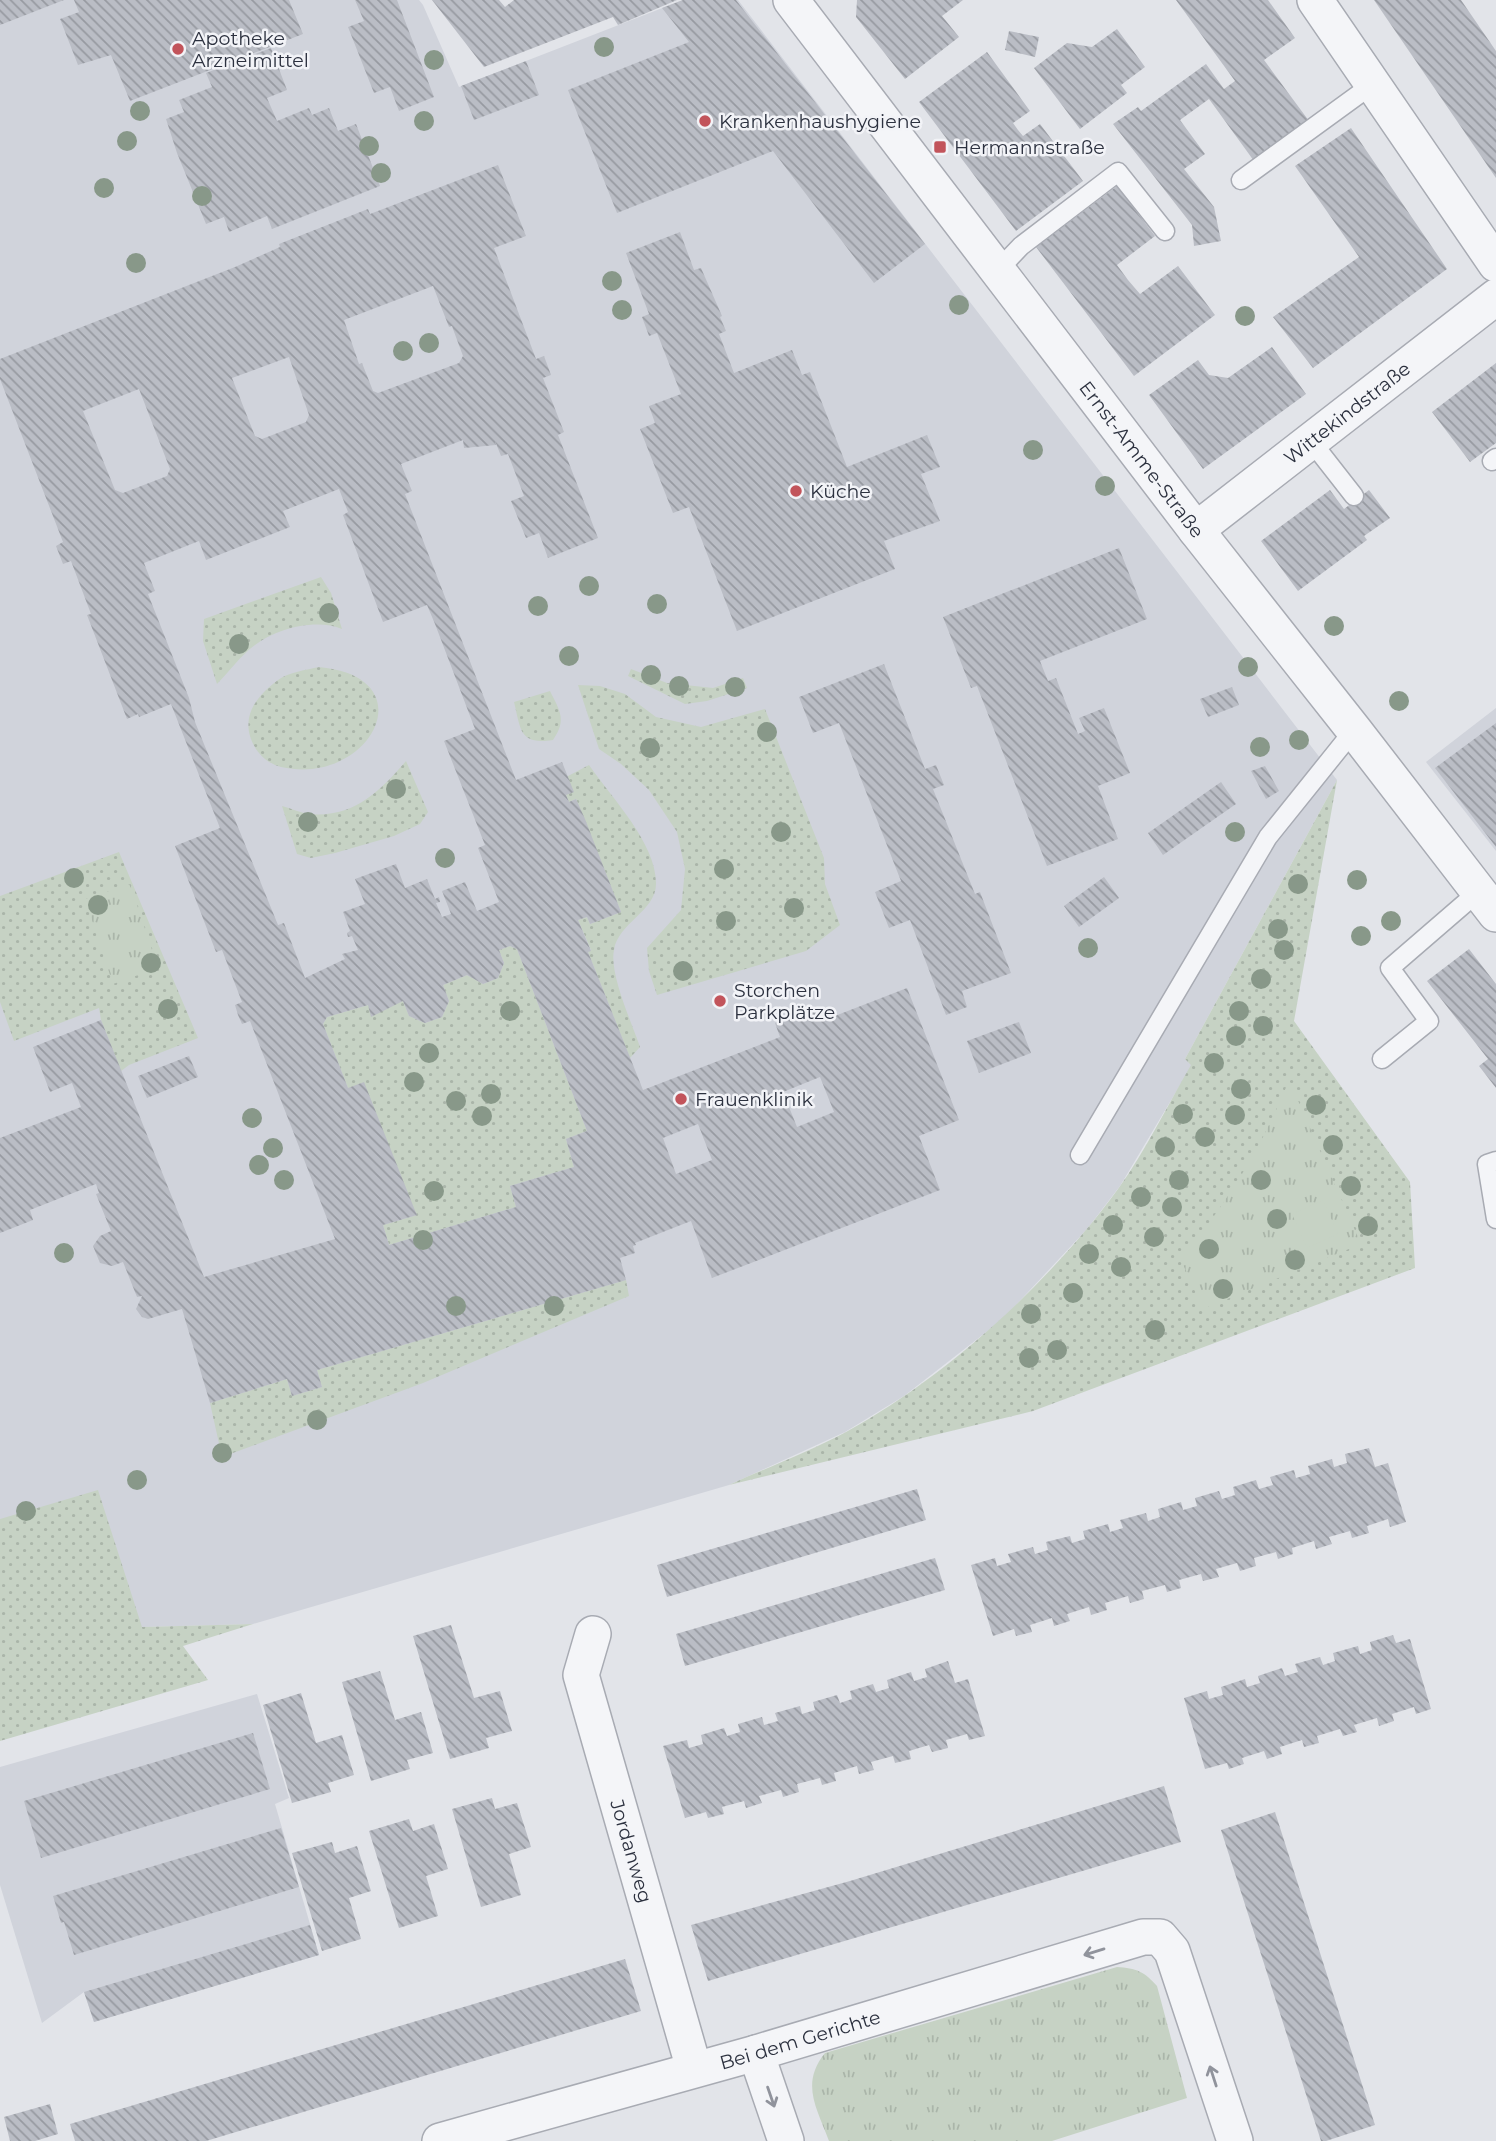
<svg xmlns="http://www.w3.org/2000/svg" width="1496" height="2141" font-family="Montserrat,sans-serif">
  <defs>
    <pattern id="grass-dots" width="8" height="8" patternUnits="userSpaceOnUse" patternTransform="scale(1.75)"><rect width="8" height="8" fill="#c6d2c4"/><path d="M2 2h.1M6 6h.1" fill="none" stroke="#aab5a9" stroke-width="1.8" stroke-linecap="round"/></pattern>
    <pattern id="park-tufts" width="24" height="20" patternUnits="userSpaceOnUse" patternTransform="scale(1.75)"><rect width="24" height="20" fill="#c6d2c4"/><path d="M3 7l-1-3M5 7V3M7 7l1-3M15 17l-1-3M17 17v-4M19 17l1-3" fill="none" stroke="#aab5a9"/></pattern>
    <pattern id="building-back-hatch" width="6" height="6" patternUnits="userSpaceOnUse" patternTransform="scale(1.75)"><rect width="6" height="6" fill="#babdc5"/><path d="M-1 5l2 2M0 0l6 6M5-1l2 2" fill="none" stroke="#979aa1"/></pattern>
  </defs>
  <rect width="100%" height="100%" fill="#e2e4e9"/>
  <g fill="#d0d3db">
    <polygon points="0,0 419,0 423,5 459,87 683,0 738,0 1337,780 1185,1059 1192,1065 1120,1186 1087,1229 1003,1319 904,1396 845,1432 729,1485 253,1624 0,1631"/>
    <polygon points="1496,708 1496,851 1426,762"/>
    <polygon points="257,1694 289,1798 275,1804 319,1955 94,2022 84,1992 42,2023 0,1885 0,1767"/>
  </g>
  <g fill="url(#grass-dots)">
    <path d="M321 577 331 593 342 629C317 618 277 628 255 645 241 655 229 672 217 684L203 641 204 619Z"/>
    <path d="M319 667C428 677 370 787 281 767 261 762 245 740 249 718 252 702 266 689 278 680 289 672 306 670 319 667Z"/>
    <polygon points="631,669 667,683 713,688 743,678 747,688 707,701 685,704 628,676"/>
    <polygon points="578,685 600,686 625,694 656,717 701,727 765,709 824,858 825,884 840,925 806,951 657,995 649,971 647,948 681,910 685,869 677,832 649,790 621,764 599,749"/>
    <path d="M550 691C560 711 567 720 553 740 519 745 521 730 514 702Z"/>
    <path d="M406 761 428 812 420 824 394 836 335 853 311 858 297 854 282 806C291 808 300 813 309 814 354 818 379 792 406 761Z"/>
    <path d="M589 765C611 797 657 844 656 884 656 911 618 923 614 950 609 974 632 1023 640 1047L630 1058 588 952 591 950 578 920 587 917 590 924 621 912 576 799 569 802 566 795 568 776Z"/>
    <path d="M1337 780 1294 1021 1410 1182 1415 1268 1033 1411 729 1485C768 1467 809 1452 846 1432 948 1376 1050 1282 1118 1189 1146 1150 1167 1106 1191 1065L1185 1059Z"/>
    <polygon points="119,852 198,1038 129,1065 121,1071 101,1020 99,1008 14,1041 0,1002 0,896"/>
    <polygon points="510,946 517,949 587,1131 566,1139 574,1167 510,1186 516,1207 389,1245 383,1225 417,1215 416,1213 348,1088 323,1024 327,1017 368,1005 403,1001 409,1016 425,1023 442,1017 449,1001 443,985 467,975 483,984 498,978 504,963 499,950"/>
    <polygon points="626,1280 629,1296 423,1383 222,1457 210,1403 287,1379 292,1396 322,1387 317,1370"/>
    <polygon points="98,1490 142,1627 253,1624 183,1646 208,1680 0,1741 0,1519"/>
  </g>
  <g fill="url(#park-tufts)">
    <polygon points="130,884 158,968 113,984 85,899"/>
    <path d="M1289 1080 1361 1244 1203 1309 1181 1260C1227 1202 1261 1150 1289 1080Z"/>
    <path d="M1117 1967C1136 1968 1145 1972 1157 1986L1187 2098 1052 2141H829C817 2108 800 2084 825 2053Z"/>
  </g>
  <polygon fill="#c6d2c4" points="1323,1200 1338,1234 1307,1248 1292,1214"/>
  <g fill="url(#building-back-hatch)" fill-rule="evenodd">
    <polygon points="0,0 64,0 0,25"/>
    <polygon points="74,0 289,0 303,34 130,101 111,55 78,65 60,19 79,12"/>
    <polygon points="355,0 397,0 434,97 399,111 390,87 374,93 348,27 364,21"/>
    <polygon points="432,0 499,0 505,7 514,0 677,0 618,25 613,17 484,67"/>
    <polygon points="683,0 736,0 925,244 874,283 773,151 617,213 568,90 689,42 662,8"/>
    <polygon points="857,0 963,0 942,16 959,37 905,79 856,17"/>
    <polygon points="1176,0 1268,0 1295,38 1264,60 1309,121 1254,161 1209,99 1180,120 1205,154 1184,169 1214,207 1221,241 1194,246 1192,225 1113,124 1138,107 1141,111 1206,64 1224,89 1235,81"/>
    <polygon points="1374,0 1461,0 1496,51 1496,178"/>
    <polygon points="1117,29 1145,67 1121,85 1127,93 1080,129 1034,68 1067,43 1092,47"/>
    <polygon points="1009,31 1039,37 1035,57 1005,50"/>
    <polygon points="271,48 287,90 267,98 277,121 309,108 312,115 329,108 338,131 356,124 380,186 272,229 267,216 229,232 224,217 206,224 177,153 166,119 184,112 179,100 212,87 206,73"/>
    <polygon points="987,52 1030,111 1013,123 1018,130 1023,136 1040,124 1083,181 1016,231 919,102"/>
    <polygon points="526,61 539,95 474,120 461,86"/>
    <polygon points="1351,128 1447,269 1313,368 1273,317 1359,257 1295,166"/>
    <path d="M498 165 526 236 494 248 536 359 544 356 551 375 543 378 564 432 558 435 598 538 548 558 539 533 526 538 511 501 524 496 508 454 501 456 495 441 496 445 464 448 463 440 401 464 412 491 405 494 516 780 562 762 574 792 566 795 569 802 576 799 585 819 621 912 590 924 587 917 578 920 591 951 588 952 643 1090 780 1037 775 1023 816 1006 822 1021 907 988 959 1120 919 1136 940 1190 712 1278 691 1221 635 1243 636 1245 633 1246 635 1253 620 1258 626 1280 317 1370 322 1387 292 1396 287 1379 210 1403 182 1309 148 1319 142 1317 136 1309 142 1296 137 1297 123 1262 112 1266 100 1263 93 1246 100 1236 111 1231 96 1194 99 1193 96 1184 30 1210 33 1220 0 1233V1138L81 1107 72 1083 50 1092 33 1047 101 1020 204 1277 335 1239 250 1021 242 1024 238 1015 235 1005 242 1002 222 950 216 952 175 846 220 828 212 808 171 704 139 717 138 714 127 719 87 615 91 614 71 561 63 564 56 546 63 542 0 379V359L235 267 280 247 279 244 368 209 370 214ZM433 286 449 327 452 326 453 329 463 356 459 363 378 393 373 391 362 363 359 364 344 320ZM289 357 309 415 306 422 262 439 255 436 232 378ZM139 389 170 469 167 476 123 493 115 490 83 411ZM339 489 348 512 343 515 383 622 427 605 435 624 475 729 444 741 485 845 478 848 499 902 477 911 465 882 442 891 451 914 442 917 436 903 440 902 439 897 435 899 427 879 405 888 396 864 355 879 365 904 343 912 350 931 347 933 348 937 352 936 358 950 342 954 345 959 305 978 284 923 278 925 195 722 189 698 148 594 155 591 144 563 199 541 206 560 290 527 283 511ZM510 946 517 949 587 1131 566 1139 574 1167 510 1186 516 1207 389 1245 383 1225 417 1215 416 1213 364 1082 348 1088 323 1024 327 1017 368 1005 371 1017 403 1001 409 1016 425 1023 442 1017 449 1001 443 985 467 975 483 984 498 978 504 963 499 950ZM820 1077 834 1112 797 1127 783 1092ZM698 1124 712 1160 676 1174 663 1138Z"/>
    <polygon points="1117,186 1155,236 1117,265 1128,280 1140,294 1178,266 1215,315 1134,376 1036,247"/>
    <polygon points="680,232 694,270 701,268 722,316 720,317 726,331 719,334 734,373 792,350 802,375 810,372 847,467 927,435 940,467 921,474 940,521 884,541 895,569 737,631 689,507 673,513 640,429 655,423 649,406 681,394 657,333 649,336 642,317 649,314 626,253"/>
    <polygon points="1272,347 1306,394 1203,469 1149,395 1198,360 1209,375 1228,378"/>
    <polygon points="1496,363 1496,443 1470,462 1432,412"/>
    <polygon points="1330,490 1344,509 1369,490 1390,518 1364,536 1367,540 1298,591 1261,541"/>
    <polygon points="1119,548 1147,619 1040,661 1048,681 1056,678 1078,734 1085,731 1079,718 1104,708 1130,773 1098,786 1118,839 1047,866 977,686 971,688 943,617"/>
    <polygon points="884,664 925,769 936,765 944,785 933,789 975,894 980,892 1011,973 962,991 967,1007 946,1015 910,920 889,928 875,892 901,881 839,723 813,733 799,697"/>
    <polygon points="1232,687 1239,705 1208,717 1200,699"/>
    <polygon points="1496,723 1496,847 1435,768"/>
    <polygon points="1265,766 1279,791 1266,799 1251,771"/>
    <polygon points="1221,782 1236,804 1163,855 1148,833"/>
    <polygon points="1104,877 1119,898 1079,927 1064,906"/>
    <polygon points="1469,949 1496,984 1496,1088 1479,1066 1488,1059 1427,981"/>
    <polygon points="1019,1022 1031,1053 979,1073 967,1041"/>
    <polygon points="189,1056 198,1077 147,1098 138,1076"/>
    <polygon points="1369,1448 1375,1467 1388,1463 1406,1522 1390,1527 1388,1519 1367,1526 1369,1533 1352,1538 1350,1531 1329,1537 1332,1544 1316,1549 1314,1541 1292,1548 1293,1554 1278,1559 1276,1552 1254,1558 1256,1566 1240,1571 1237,1563 1216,1569 1219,1577 1203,1581 1201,1574 1179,1580 1181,1588 1167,1592 1165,1585 1142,1591 1144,1599 1130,1603 1128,1596 1105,1603 1107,1610 1091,1615 1089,1607 1067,1614 1070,1621 1054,1626 1052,1618 1030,1625 1032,1632 1016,1636 1014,1629 993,1636 971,1565 995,1558 997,1566 1011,1562 1008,1554 1033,1547 1035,1554 1048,1550 1046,1542 1070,1536 1072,1543 1085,1539 1083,1531 1108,1524 1110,1532 1123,1528 1120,1520 1146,1513 1148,1521 1160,1517 1158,1509 1181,1502 1183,1510 1197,1506 1195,1498 1219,1491 1222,1499 1235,1495 1233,1487 1256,1480 1259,1489 1273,1485 1270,1477 1294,1470 1296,1478 1310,1474 1308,1466 1332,1459 1334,1467 1347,1463 1345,1454"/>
    <polygon points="917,1489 926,1520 667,1597 657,1565"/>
    <polygon points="935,1558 945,1590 685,1666 676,1634"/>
    <polygon points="451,1625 474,1698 500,1691 512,1731 486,1738 489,1748 450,1759 413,1636"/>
    <polygon points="1393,1635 1396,1643 1410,1639 1431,1709 1416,1714 1414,1707 1392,1714 1394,1721 1379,1726 1377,1718 1354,1725 1357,1732 1343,1736 1340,1729 1317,1736 1319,1743 1304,1747 1302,1740 1280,1747 1282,1754 1267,1759 1264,1751 1242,1758 1244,1764 1229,1769 1227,1763 1205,1769 1184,1698 1207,1691 1209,1699 1223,1695 1221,1687 1245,1679 1247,1687 1260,1683 1258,1676 1282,1668 1285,1676 1298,1672 1295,1664 1320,1657 1323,1665 1335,1661 1333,1653 1358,1646 1360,1654 1372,1650 1370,1642"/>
    <polygon points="948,1661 955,1683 968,1679 985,1736 969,1740 967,1734 946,1740 948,1748 932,1752 929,1745 909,1751 911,1759 895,1763 893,1756 871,1762 874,1770 859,1774 857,1766 834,1773 836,1781 822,1785 820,1778 797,1784 799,1792 783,1797 781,1790 759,1796 762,1803 746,1808 744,1801 722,1807 724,1814 708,1818 706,1812 685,1818 663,1746 687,1740 689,1748 703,1744 701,1735 724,1728 727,1736 740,1732 738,1724 762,1717 764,1725 778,1721 775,1713 800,1706 802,1714 815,1710 813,1702 837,1695 840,1703 852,1699 850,1691 873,1684 876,1692 889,1688 887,1680 911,1672 914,1681 927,1677 925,1669"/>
    <polygon points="380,1671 395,1720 421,1712 433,1753 407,1760 410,1769 371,1781 342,1682"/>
    <polygon points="301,1693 316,1743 342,1735 354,1775 328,1783 331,1792 292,1803 263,1705"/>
    <polygon points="253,1733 270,1789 41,1858 24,1801"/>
    <polygon points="1164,1786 1181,1842 708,1981 691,1925 850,1881"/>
    <polygon points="492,1798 495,1809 517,1803 531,1847 509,1854 521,1895 481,1907 452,1809"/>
    <polygon points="1275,1812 1375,2125 1326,2141 1321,2141 1221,1830"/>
    <polygon points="409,1819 413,1831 434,1824 448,1869 426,1876 438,1916 399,1928 369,1831"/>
    <polygon points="281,1828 299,1887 74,1955 64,1922 61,1923 53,1896"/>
    <polygon points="332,1842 335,1853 357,1846 371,1891 349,1898 361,1939 322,1951 292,1853"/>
    <polygon points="310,1925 319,1955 94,2022 84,1992"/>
    <polygon points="625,1959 641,2011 206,2141 75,2141 70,2124"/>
    <polygon points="50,2104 58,2134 35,2141 10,2141 4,2117"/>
  </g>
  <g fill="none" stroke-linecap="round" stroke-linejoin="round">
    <defs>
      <g id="lane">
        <polyline points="1241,180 1373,84"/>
        <polyline points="998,270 1021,246 1118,172 1165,231"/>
        <polyline points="1311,441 1354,496"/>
        <polyline points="1492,461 1496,458"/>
        <polyline points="1382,1059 1429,1021 1390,968 1478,892"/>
        <polyline points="1080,1155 1268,837 1354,730"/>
        <polyline points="1496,1161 1487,1164 1496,1219"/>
      </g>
      <g id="street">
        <path id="s1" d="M791 0 1196 530 1354 730 1496 914"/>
        <polyline points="1315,0 1496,264"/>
        <path id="s2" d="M1196 530 1496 297"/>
        <path id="s3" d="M593 1634 581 1675 694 2069"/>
        <polyline points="756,2053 786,2141"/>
        <path id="s4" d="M440 2141 756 2053 1143 1937H1160L1172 1951 1235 2141"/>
      </g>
    </defs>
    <use href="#lane" stroke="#a8abb3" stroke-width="21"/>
    <use href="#street" stroke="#a8abb3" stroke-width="38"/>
    <use href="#lane" stroke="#f4f5f8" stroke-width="18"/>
    <use href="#street" stroke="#f4f5f8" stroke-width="35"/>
  </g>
  <g fill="#889889">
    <circle cx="604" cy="47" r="10"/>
    <circle cx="434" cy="60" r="10"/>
    <circle cx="140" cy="111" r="10"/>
    <circle cx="424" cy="121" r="10"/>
    <circle cx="127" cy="141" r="10"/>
    <circle cx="369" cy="146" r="10"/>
    <circle cx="381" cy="173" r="10"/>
    <circle cx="104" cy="188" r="10"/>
    <circle cx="202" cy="196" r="10"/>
    <circle cx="136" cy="263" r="10"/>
    <circle cx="612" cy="281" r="10"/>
    <circle cx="959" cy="305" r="10"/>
    <circle cx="622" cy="310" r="10"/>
    <circle cx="1245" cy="316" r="10"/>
    <circle cx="429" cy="343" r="10"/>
    <circle cx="403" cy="351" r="10"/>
    <circle cx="1033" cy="450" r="10"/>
    <circle cx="1105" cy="486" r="10"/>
    <circle cx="589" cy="586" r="10"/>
    <circle cx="657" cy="604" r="10"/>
    <circle cx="538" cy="606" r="10"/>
    <circle cx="329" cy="613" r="10"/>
    <circle cx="1334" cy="626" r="10"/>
    <circle cx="239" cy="644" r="10"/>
    <circle cx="569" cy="656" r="10"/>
    <circle cx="1248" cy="667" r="10"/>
    <circle cx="651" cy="675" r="10"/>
    <circle cx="679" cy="686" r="10"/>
    <circle cx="735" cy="687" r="10"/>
    <circle cx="1399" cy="701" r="10"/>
    <circle cx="767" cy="732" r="10"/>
    <circle cx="1299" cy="740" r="10"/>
    <circle cx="1260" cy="747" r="10"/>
    <circle cx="650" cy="748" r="10"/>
    <circle cx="396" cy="789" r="10"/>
    <circle cx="308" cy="822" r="10"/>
    <circle cx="781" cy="832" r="10"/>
    <circle cx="1235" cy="832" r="10"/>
    <circle cx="445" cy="858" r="10"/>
    <circle cx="724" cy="869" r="10"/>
    <circle cx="74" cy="878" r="10"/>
    <circle cx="1357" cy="880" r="10"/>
    <circle cx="1298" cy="884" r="10"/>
    <circle cx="98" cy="905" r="10"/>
    <circle cx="794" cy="908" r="10"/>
    <circle cx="726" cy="921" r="10"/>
    <circle cx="1391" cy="921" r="10"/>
    <circle cx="1278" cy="929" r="10"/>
    <circle cx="1361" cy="936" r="10"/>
    <circle cx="1088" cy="948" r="10"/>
    <circle cx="1284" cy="950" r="10"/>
    <circle cx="151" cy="963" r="10"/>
    <circle cx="683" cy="971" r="10"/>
    <circle cx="1261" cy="979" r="10"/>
    <circle cx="168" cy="1009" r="10"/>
    <circle cx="510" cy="1011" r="10"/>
    <circle cx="1239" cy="1011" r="10"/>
    <circle cx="1263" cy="1026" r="10"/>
    <circle cx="1236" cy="1036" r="10"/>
    <circle cx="429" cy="1053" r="10"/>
    <circle cx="1214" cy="1063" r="10"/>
    <circle cx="414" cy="1082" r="10"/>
    <circle cx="1241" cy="1089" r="10"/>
    <circle cx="491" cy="1094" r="10"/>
    <circle cx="456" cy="1101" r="10"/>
    <circle cx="1316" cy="1105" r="10"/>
    <circle cx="1183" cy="1114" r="10"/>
    <circle cx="1235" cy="1115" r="10"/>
    <circle cx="482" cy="1116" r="10"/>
    <circle cx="252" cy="1118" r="10"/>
    <circle cx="1205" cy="1137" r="10"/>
    <circle cx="1333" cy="1145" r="10"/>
    <circle cx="1165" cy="1147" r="10"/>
    <circle cx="273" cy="1148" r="10"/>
    <circle cx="259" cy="1165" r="10"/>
    <circle cx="284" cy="1180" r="10"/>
    <circle cx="1179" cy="1180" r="10"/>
    <circle cx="1261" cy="1180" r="10"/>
    <circle cx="1351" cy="1186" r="10"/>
    <circle cx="434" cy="1191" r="10"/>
    <circle cx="1141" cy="1197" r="10"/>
    <circle cx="1172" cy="1207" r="10"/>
    <circle cx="1277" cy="1219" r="10"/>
    <circle cx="1113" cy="1225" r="10"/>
    <circle cx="1368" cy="1226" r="10"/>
    <circle cx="1154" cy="1237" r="10"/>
    <circle cx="423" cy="1240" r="10"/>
    <circle cx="1209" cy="1249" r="10"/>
    <circle cx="64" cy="1253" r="10"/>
    <circle cx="1089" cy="1254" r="10"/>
    <circle cx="1295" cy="1260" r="10"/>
    <circle cx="1121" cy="1267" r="10"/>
    <circle cx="1223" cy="1289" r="10"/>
    <circle cx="1073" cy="1293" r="10"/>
    <circle cx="456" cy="1306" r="10"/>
    <circle cx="554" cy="1306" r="10"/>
    <circle cx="1031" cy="1314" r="10"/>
    <circle cx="1155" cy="1330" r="10"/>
    <circle cx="1057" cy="1350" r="10"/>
    <circle cx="1029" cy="1358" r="10"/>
    <circle cx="317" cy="1420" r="10"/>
    <circle cx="222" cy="1453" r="10"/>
    <circle cx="137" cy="1480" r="10"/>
    <circle cx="26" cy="1511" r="10"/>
  </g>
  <defs><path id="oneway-shaft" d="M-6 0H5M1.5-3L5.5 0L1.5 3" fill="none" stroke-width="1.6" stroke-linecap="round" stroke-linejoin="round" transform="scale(1.75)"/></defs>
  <g stroke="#90939c">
    <use href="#oneway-shaft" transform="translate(1094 1952) rotate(163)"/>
    <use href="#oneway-shaft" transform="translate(1213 2076) rotate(-108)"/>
    <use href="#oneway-shaft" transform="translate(771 2097) rotate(71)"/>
  </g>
  <g fill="#c2545b" stroke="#f2f3f7" stroke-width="2.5">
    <circle cx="178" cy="49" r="7"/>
    <circle cx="705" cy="121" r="7"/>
    <rect x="933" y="140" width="14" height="14" rx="3.5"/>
    <circle cx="796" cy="491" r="7"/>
    <circle cx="720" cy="1001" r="7"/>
    <circle cx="681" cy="1099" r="7"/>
  </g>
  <g text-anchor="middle" stroke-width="5" stroke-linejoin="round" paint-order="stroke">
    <g font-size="19" fill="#2c313f" stroke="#f2f3f7" text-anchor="start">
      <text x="192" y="45">Apotheke<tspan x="192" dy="22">Arzneimittel</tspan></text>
      <text x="719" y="128">Krankenhaushygiene</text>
      <text x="954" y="154">Hermannstraße</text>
      <text x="810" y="498">Küche</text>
      <text x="734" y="997">Storchen<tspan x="734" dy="22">Parkplätze</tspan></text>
      <text x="695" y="1106">Frauenklinik</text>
    </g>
    <g font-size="19" fill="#2c313f" stroke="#f2f3f7">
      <text dy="7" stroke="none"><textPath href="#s2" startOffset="191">Wittekindstraße</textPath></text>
      <text dy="7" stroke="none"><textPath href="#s1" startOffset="578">Ernst-Amme-Straße</textPath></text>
      <text dy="7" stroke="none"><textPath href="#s3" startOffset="226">Jordanweg</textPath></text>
      <text dy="7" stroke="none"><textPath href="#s4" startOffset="374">Bei dem Gerichte</textPath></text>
    </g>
  </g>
</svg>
